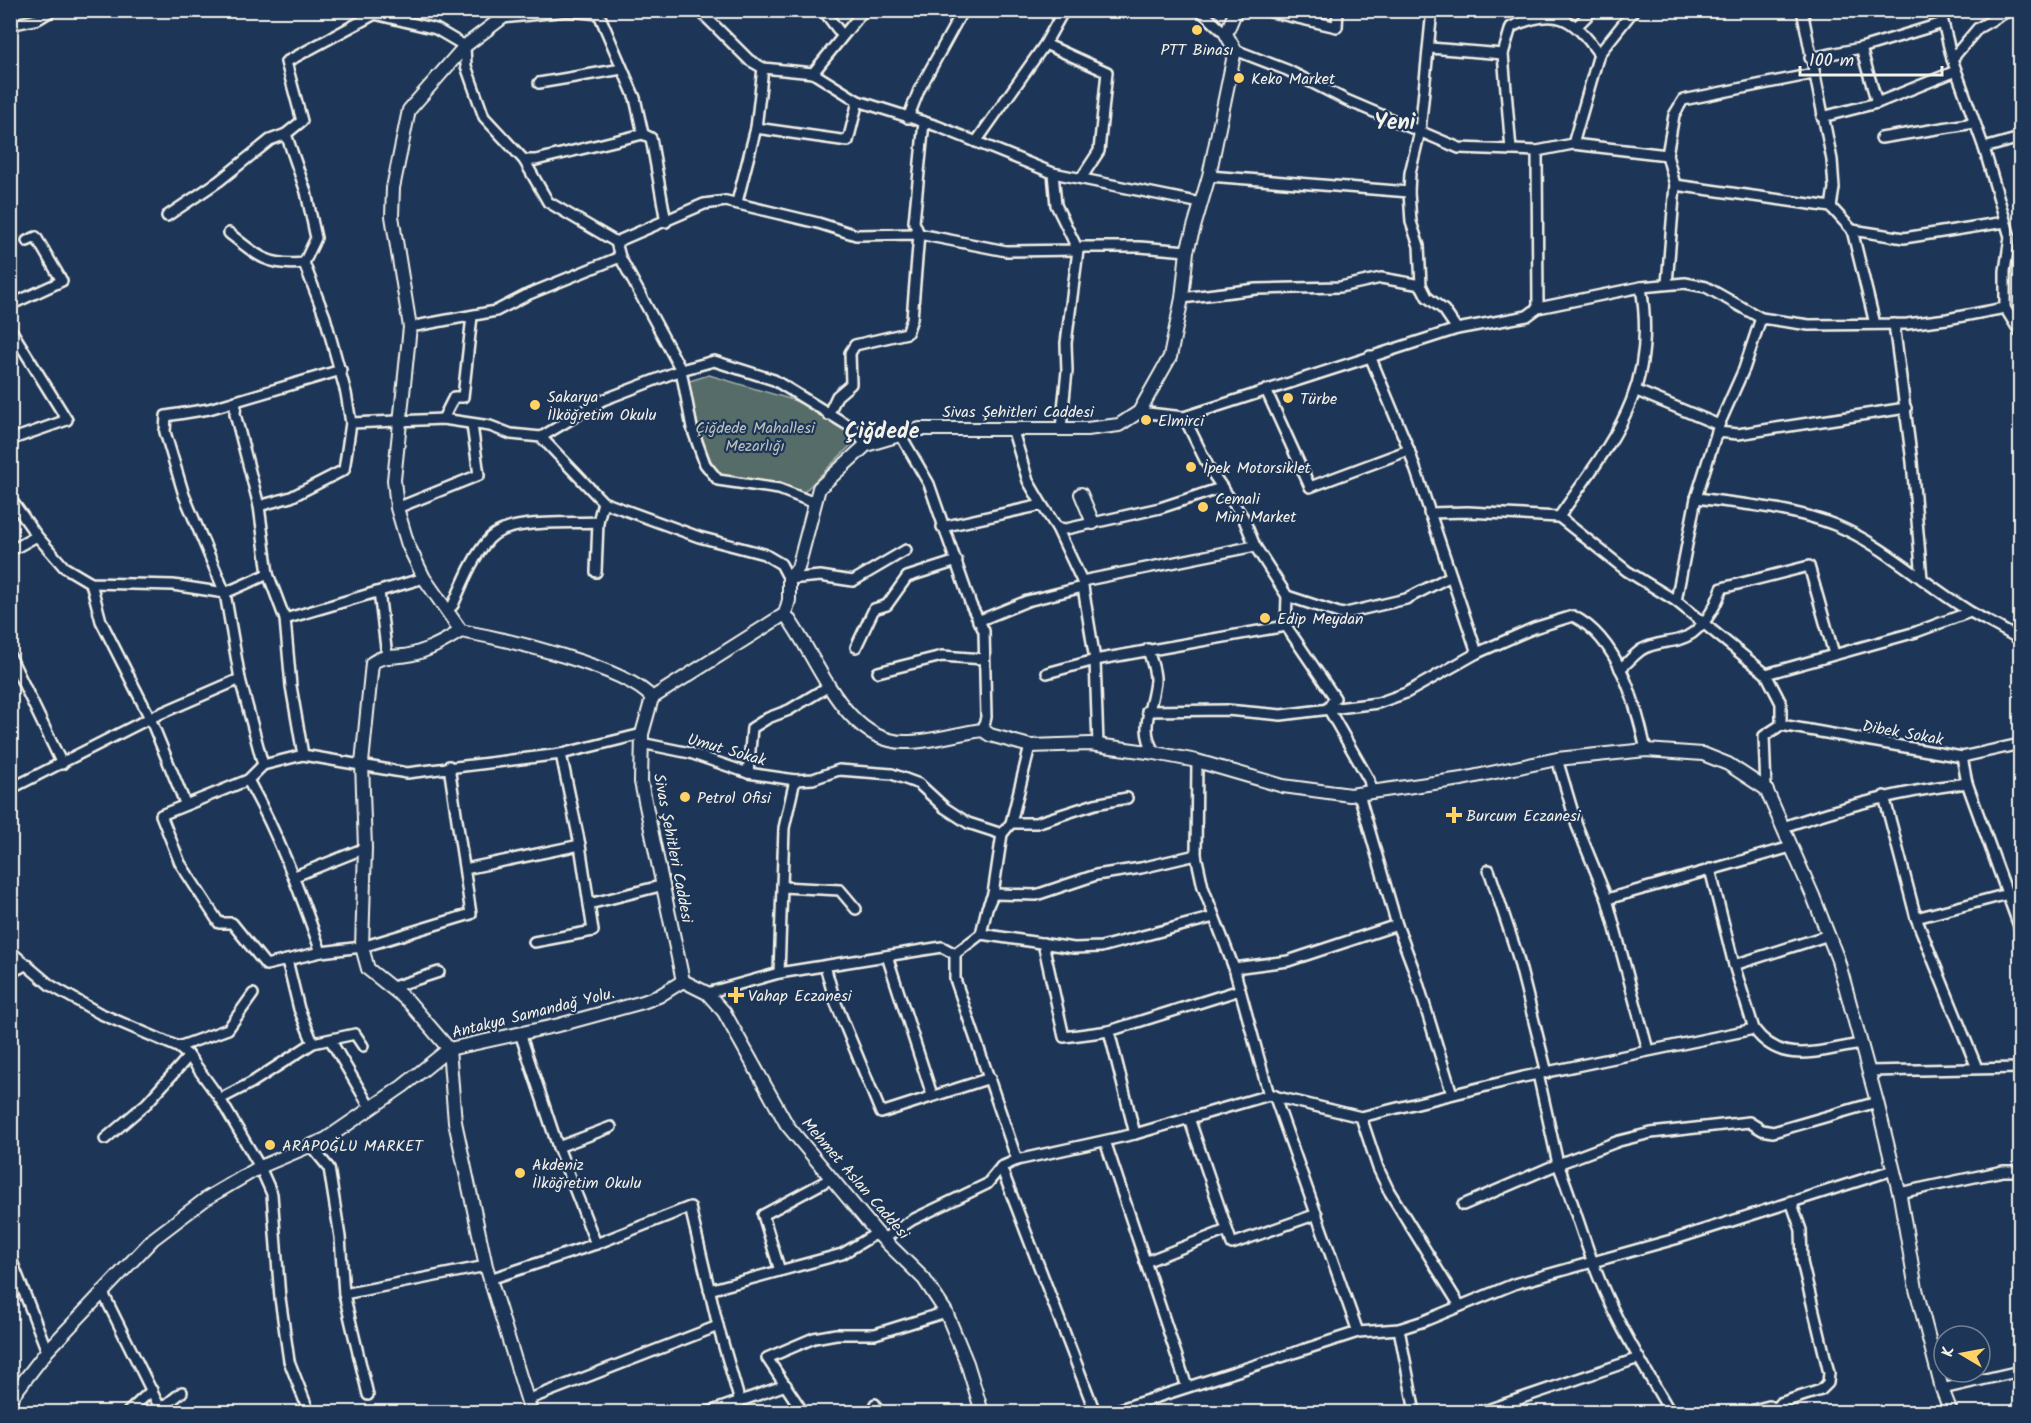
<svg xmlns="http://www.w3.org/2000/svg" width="2031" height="1423" font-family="Kalam,sans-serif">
  <rect width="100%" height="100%" fill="#1d3557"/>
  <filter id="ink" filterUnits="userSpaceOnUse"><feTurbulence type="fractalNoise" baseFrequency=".0167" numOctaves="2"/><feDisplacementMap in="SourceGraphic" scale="12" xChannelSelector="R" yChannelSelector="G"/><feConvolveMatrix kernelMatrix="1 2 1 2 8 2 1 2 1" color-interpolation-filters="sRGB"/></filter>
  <g filter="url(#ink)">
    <polygon fill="#576c68" stroke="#a6aea8" stroke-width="1.5" points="709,375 793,400 828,415 859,437 795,501 775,488 722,476 714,467 704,446 686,382"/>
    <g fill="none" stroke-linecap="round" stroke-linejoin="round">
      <defs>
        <g id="minor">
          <polyline points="358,10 436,29 465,46 466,66 484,117 524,160 548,202 616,242 620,257 681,370 692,428 705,464 718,480 779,489 815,503"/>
          <polyline points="699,10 749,60 763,68 813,73 858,101 937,126 1053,173 1201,203"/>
          <polyline points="823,10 842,35"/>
          <polyline points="1200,10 1226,34"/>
          <polyline points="1263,10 1337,27 1338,10"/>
          <polyline points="1432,10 1420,131 1410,173 1409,192 1411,222 1419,246 1421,285 1427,297 1444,310 1457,329"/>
          <polyline points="1802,10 1832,160 1834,188 1831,207"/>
          <polyline points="1940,10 1952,59 1984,148 2010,237 2005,271 2005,308"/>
          <polyline points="502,18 567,11 599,14 635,98 643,134 536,160 524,160"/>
          <polyline points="10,25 38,19 53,10"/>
          <polyline points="1577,26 1593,10"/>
          <polyline points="1045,44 1107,72 1099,151 1082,177"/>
          <polyline points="1430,48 1503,54"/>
          <polyline points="1235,50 1287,70 1346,100 1459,148 1537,151 1573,144 1667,155"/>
          <polyline points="1810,58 1861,48 1943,23"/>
          <polyline points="1952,59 1978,28 2010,10"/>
          <polyline points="813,73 864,10"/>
          <polyline points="539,83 622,69"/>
          <polyline points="1877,103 1956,71"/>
          <polyline points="1822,117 1877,103 1861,48"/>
          <polyline points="908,118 919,90 963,10"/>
          <polyline points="756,128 848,141 858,101"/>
          <polyline points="643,134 651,138 666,222"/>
          <polyline points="1881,138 1974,123"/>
          <polyline points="976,142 1045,44 1064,10"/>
          <polyline points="1573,144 1599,54 1634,10"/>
          <polyline points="1984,148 2020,138"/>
          <path d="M1511 150 1503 54 1511 27C1556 7 1572 16 1599 54"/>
          <polyline points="1537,151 1538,308"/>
          <polyline points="1053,173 1056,205 1078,250 1066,343 1067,371 1061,428"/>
          <polyline points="1209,176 1409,192"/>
          <polyline points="1675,185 1831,207 1852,230 1875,324"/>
          <polyline points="737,202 756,128 763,68"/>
          <polyline points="167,216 219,181 270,140 286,134"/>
          <polyline points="1852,230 1904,238 2005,222"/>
          <path d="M229 233C256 255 268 267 304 263"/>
          <polyline points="616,242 704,204 726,201 818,223 856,235 919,234 1006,251 1078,250 1082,247 1140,247 1187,251"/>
          <polyline points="1667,284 1675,185 1667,155 1674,115 1683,100 1813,74"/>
          <polyline points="1182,298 1256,289 1340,287 1381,278 1421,285"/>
          <polyline points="10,305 62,281 36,237 27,241"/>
          <polyline points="1894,324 1912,462 1922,579"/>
          <polyline points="410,327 496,311 529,294 620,257"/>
          <polyline points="10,328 67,420 10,440"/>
          <polyline points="1370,356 1409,450 1477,653"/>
          <polyline points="1266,390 1310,487 1409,450"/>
          <polyline points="1637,391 1719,425"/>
          <polyline points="236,401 235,414 259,506"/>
          <polyline points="1139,412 1184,417 1210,470 1243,517 1255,546 1287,596 1286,626 1335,698 1328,708 1369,780 1372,793"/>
          <polyline points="828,415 837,396 851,384 850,353 855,345 907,333 912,319 919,234 914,222 924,122"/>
          <polyline points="1184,417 1457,329 1527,316 1538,308 1641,287 1685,283 1706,287 1761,318 1809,325 1907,324 1947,319 2005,308 2020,332"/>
          <polyline points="443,419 454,397 463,397 472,316"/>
          <polyline points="351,423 443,419 490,426 511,434 541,437 603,502 699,537 764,554 781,564 789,579 820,576 853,581 906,550"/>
          <polyline points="1012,428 1028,481 1042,505"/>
          <polyline points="1717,432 1738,434 1906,408"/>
          <polyline points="900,434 929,484 971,605 984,631 986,717 983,730"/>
          <polyline points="541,437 603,400 681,370 714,361 774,380 854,429 866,445"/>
          <polyline points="10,498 37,536 64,567 91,583 173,585 225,593 268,574"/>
          <path d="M1696 498C1742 504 1792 508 1835 525 1884 545 1924 584 1969 611 1986 621 2004 629 2020 640"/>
          <polyline points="397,508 479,475 472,425"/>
          <polyline points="1429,513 1468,512 1559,517 1627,571 1676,601 1766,674 1781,703 1781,725 1764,736 1766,789"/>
          <path d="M1559 517C1614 438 1658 390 1641 287"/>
          <polyline points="942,527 1042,505 1057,528 1082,581 1095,660 1286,626"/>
          <polyline points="1057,528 1066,529 1160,508 1221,488"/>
          <polyline points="10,551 37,536"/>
          <polyline points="596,572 598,522 603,502"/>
          <polyline points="1082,581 1255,546"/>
          <polyline points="91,583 101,621 150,718 185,803"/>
          <polyline points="379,592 387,656"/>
          <polyline points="1287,596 1342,614 1406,599 1451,576"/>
          <polyline points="1676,601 1696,498 1719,425 1744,369 1761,318"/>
          <path d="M446 611 453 605C463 583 472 558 489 539 507 518 570 524 598 522"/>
          <polyline points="285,619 424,578"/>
          <polyline points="978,621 1027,601 1083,587"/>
          <polyline points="856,647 874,609 887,605 907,577 957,561"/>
          <path d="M1148 649C1150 658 1156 671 1155 681 1153 706 1138 728 1155 753"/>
          <polyline points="10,656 62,764"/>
          <path d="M1620 669C1627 663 1634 655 1641 650 1652 643 1665 643 1678 640 1701 634 1715 609 1722 588L1809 566 1834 654"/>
          <polyline points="878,672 942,656 984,659"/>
          <polyline points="1047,673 1095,660 1098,745"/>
          <polyline points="1766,674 1916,632 1970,612"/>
          <path d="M1147 711 1227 710 1281 715 1378 703 1406 693 1477 653 1534 628 1573 616C1619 639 1636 704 1646 750"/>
          <polyline points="1781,725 1962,757 2020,744"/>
          <polyline points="641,743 690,753 748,773 795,780 813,779 839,770 892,774 919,784 945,808 968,823 1002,834"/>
          <polyline points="303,755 291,686 285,619 268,574 259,506 291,497 344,470 351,423 346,393 325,317 304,263 316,238 306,192 286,134 302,121 286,62 373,15"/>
          <polyline points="1962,757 1967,783 2020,929"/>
          <polyline points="1557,759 1577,826 1607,899 1648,1050"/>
          <polyline points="1197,761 1196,855 1203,887 1234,968 1269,1095"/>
          <polyline points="263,765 240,679 225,593 184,495 165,432 166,416 209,409 341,370"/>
          <polyline points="449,766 471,914 362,947 321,952 266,965 232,923 219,923 180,863 161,815 248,780 263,765 303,755 407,773 561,754 642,734"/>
          <polyline points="748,773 752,728 768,718 789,710 829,686"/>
          <path d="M248 780C279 836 300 892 321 952"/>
          <polyline points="10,789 150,718 240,679"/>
          <polyline points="1359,794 1397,925 1414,970 1452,1094"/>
          <polyline points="1884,796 1916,918"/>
          <polyline points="1011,823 1036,823 1095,804 1127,798"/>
          <path d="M1783 827C1848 805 1899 792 1967 783"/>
          <polyline points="465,869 580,845"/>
          <polyline points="1710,869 1734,965 1754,1029"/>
          <polyline points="1489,870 1517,954 1547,1073"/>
          <polyline points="295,876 365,848"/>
          <polyline points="782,887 840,890 856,909"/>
          <polyline points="993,894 1036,895 1096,875 1141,868 1196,855"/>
          <polyline points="1607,899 1791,847"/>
          <polyline points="589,904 664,885"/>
          <polyline points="981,934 987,908 993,894 1002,834 1011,823 1030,746"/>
          <polyline points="534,942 593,931 580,845 561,754"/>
          <polyline points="1043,943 1064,1037 1109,1031 1240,990"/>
          <polyline points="10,951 50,985 99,1013 178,1047 189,1056 220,1099 260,1167 272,1194 280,1298 289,1361 309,1412"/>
          <polyline points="955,954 955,979 1017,1160"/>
          <polyline points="887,956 932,1095"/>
          <polyline points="1734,965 1829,935"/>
          <polyline points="825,966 835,1001 881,1113 990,1078"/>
          <polyline points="1234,968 1288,961 1397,925"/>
          <polyline points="10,973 27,964"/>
          <polyline points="779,973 784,828 795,780"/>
          <polyline points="393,987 439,972"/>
          <polyline points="707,993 779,973 942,947 955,954 981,934 1074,948 1101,947 1214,917"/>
          <polyline points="1109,1031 1135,1134"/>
          <polyline points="520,1033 558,1147 596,1244"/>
          <polyline points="331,1041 371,1109"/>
          <polyline points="313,1043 355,1034 363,1046"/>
          <polyline points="178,1047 228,1029 253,994"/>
          <polyline points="1977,1068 1916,918 2008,894"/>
          <polyline points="1868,1071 2020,1068"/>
          <polyline points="1274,1095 1358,1332"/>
          <polyline points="220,1099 251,1083 313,1043 299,1009 287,960"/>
          <polyline points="1361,1117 1378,1168 1389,1191 1460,1306"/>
          <polyline points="1189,1118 1232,1244 1317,1214"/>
          <polyline points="105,1139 147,1103 189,1056"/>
          <polyline points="1105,1141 1187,1387"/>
          <polyline points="311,1146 329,1168 340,1237 344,1294 486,1266"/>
          <polyline points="558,1147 611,1127"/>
          <polyline points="1001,1167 1095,1412"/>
          <polyline points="1899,1193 2003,1171 2020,1171"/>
          <polyline points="1463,1205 1558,1164 1538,1074"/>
          <path d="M885 1238 912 1220 987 1184 1001 1167 1017 1160 1135 1134 1269 1095 1361 1117 1523 1077 1754 1029C1782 1067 1820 1050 1861 1044"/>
          <polyline points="10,1256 47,1351"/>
          <polyline points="1145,1262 1227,1230"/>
          <polyline points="780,1271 763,1215 830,1179"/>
          <polyline points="490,1279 596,1244 690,1207 718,1326 740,1402"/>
          <polyline points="709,1290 842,1254 877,1233"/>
          <polyline points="102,1291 162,1412"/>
          <polyline points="344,1294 368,1395"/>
          <polyline points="1399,1329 1415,1412"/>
          <polyline points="1942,1389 2020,1371"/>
          <polyline points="527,1400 718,1326"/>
          <polyline points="875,1404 877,1412"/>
          <polyline points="1776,1408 1780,1403 1821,1390 1828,1383 1829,1373 1802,1262 1801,1230 1791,1201"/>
          <polyline points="161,1409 182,1392"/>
          <polyline points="128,1412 152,1390"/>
          <polyline points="709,1412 786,1385"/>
          <polyline points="803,1412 767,1358 814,1338 836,1334 875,1334 946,1312"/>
          <polyline points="1111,1412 1358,1332 1399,1329 1424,1321 1514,1284 1675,1239 1893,1170"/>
          <polyline points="1481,1412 1639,1358"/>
          <path d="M1670 1412C1642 1363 1611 1314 1592 1260 1580 1228 1571 1196 1558 1164L1619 1141 1651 1133 1749 1122 1762 1130 1773 1132 1877 1102"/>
          <polyline points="1746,1412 1769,1406 1783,1412"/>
        </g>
        <g id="tertiary">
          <path d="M505 10 502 18 465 46 409 110 393 188 392 216 410 327 394 480 397 508 408 545 424 578 461 631C505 639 626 667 652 698"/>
          <polyline points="1081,494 1093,523"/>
          <path d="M785 614C817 655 843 743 906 742 932 742 957 733 983 730L990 735 1030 746 1090 744 1155 753 1197 761 1283 786 1350 795 1462 779 1557 759 1646 750 1703 754 1728 764 1766 789 1813 896 1838 960 1877 1102 1900 1196 1916 1289 1942 1389 1951 1412"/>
          <path d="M461 631C445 641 428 651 409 655 395 658 384 654 372 663L362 763 365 848 362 947 368 969 408 1001 449 1049 455 1122 486 1266 531 1412"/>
          <polyline points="683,981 641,782 642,734 652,698 785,614 789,600 789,579 798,568 819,488 866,445 920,429 1087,429 1119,425 1139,412 1170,357 1182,298 1187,251 1209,176 1235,50 1226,34 1236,10"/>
          <polyline points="683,981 707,993 724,1012 787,1125 877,1233 924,1279 946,1312 967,1363 982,1412"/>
          <polyline points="10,1399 47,1351 153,1239 207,1198 260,1167 326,1139 403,1086 449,1049 559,1025 643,1002 659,996 683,981"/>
        </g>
      </defs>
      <use href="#minor" stroke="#f4f1e8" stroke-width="14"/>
      <use href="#tertiary" stroke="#f4f1e8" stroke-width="16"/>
      <use href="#minor" stroke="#1d3557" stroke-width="9"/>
      <use href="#tertiary" stroke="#1d3557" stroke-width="12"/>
    </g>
  </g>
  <g fill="#ffd166" stroke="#1d3557" stroke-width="2">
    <circle cx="1197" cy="30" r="6"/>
    <circle cx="1239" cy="78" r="6"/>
    <circle cx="1288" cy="398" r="6"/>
    <circle cx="535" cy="405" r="6"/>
    <circle cx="1146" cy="420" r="6"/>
    <circle cx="1191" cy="467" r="6"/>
    <circle cx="1203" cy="507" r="6"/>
    <circle cx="1265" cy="618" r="6"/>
    <circle cx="685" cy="797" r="6"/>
    <path d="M1451 806h6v6h6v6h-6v6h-6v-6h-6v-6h6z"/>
    <path d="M733 986h6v6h6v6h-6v6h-6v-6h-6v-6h6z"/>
    <circle cx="270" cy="1145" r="6"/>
    <circle cx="520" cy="1173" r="6"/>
  </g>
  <g text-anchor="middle" stroke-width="4.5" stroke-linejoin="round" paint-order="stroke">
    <g font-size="16" fill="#f4f1e8" stroke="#1d3557" text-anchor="start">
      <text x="1197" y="55" text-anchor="middle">PTT Binası</text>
      <text x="1251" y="84">Keko Market</text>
      <text x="547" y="402">Sakarya<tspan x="547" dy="18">İlköğretim Okulu</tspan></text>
      <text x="1300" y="404">Türbe</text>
      <text x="1158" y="426">Elmirci</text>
      <text x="1203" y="473">İpek Motorsiklet</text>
      <text x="1215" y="504">Cemali<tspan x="1215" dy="18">Mini Market</tspan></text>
      <text x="1277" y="624">Edip Meydan</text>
      <text x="697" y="803">Petrol Ofisi</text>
      <text x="1466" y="821">Burcum Eczanesi</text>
      <text x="748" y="1001">Vahap Eczanesi</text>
      <text x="282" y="1151">ARAPOĞLU MARKET</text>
      <text x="532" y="1170">Akdeniz<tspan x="532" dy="18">İlköğretim Okulu</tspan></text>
    </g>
    <g font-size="16" fill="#f4f1e8" stroke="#1d3557">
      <text x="1018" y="417">Sivas Şehitleri Caddesi</text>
      <text transform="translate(1903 732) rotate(10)" y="6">Dibek Sokak</text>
      <text transform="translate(727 749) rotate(16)" y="6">Umut Sokak</text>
      <text transform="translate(674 848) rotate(79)" y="6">Sivas Şehitleri Caddesi</text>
      <text transform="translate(533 1012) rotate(-14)" y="6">Antakya Samandağ Yolu.</text>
      <text transform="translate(856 1178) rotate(49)" y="6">Mehmet Aslan Caddesi</text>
    </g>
    <g font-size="16" fill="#bdc2bb" stroke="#1d3557">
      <text x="755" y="433">Çiğdede Mahallesi<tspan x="755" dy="18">Mezarlığı</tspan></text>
    </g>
    <g font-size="22" font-weight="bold" fill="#f4f1e8" stroke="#1d3557">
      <text x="1395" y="129">Yeni</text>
      <text x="882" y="438">Çiğdede</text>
    </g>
  </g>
  <rect width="2031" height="1423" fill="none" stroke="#1d3557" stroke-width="36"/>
  <rect x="18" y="18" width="1995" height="1387" fill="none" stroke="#f4f1e8" stroke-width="2" filter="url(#ink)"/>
  <g transform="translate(1962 1354) rotate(280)"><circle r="28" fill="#1d3557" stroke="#738091" stroke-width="1.5"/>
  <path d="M0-4.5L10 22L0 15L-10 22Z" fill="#ffd166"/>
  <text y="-9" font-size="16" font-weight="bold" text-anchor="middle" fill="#f4f1e8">K</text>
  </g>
  <path d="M1800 66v9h142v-9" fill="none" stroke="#f4f1e8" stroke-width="3"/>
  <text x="1809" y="66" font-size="18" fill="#f4f1e8" stroke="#1d3557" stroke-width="4.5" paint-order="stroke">100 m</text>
</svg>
